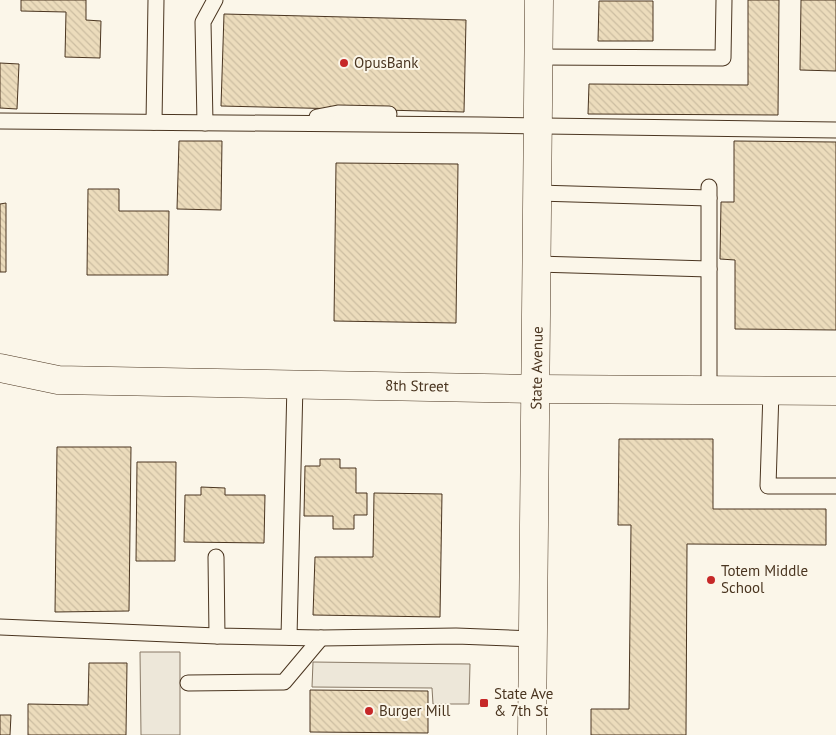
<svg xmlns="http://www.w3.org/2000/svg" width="836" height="735" font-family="'PT Sans',sans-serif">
  <defs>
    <pattern id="building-back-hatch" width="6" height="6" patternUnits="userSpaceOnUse" patternTransform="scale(1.25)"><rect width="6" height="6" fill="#ecdcbc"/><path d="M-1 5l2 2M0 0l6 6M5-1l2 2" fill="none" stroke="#ccbda1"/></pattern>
  </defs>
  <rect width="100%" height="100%" fill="#fbf6e9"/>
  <g fill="#ede7d9" stroke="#887966">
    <polygon points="140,652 180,652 180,735 141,735"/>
    <polygon points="313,662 470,664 469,704 433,704 432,688 312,687"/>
  </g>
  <g fill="url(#building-back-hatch)" stroke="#4a3520">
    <polygon points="21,0 86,0 86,20 101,21 100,58 65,57 66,12 21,11"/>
    <polygon points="748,0 779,0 778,115 588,114 589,84 748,85"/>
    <polygon points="801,0 836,0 836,71 800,70"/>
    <polygon points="599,1 653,1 653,41 598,41"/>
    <polygon points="224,14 466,20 464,112 221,106"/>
    <polygon points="0,63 19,64 17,109 0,108"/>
    <polygon points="179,141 222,141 221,210 177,209"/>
    <polygon points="734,141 836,142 836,330 735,329 735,260 720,259 721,202 734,202"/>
    <polygon points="336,163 458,164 456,323 334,321"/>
    <polygon points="88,189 119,189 119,211 169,211 168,275 87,275"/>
    <polygon points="6,203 6,272 0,272 0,204"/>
    <polygon points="619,439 713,439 713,509 826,509 826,545 687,544 686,735 591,735 591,709 629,709 631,525 618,525"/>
    <polygon points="57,447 131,447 129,611 55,612"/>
    <polygon points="320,459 340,459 340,468 356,468 356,493 367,493 367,515 354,515 354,529 333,529 333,516 304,516 305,466 320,466"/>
    <polygon points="137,462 176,462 175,561 136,561"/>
    <polygon points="201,487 225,488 225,495 265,495 264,543 184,542 185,495 201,495"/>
    <polygon points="374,493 442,494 440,617 313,615 315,557 373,557"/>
    <polygon points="89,663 127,663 126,735 28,735 28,704 88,705"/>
    <polygon points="310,690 428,691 428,733 310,732"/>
    <polygon points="0,715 11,715 10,735 0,735"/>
  </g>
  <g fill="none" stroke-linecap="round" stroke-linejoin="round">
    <defs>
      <g id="service">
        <polyline points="538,57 723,58 724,0"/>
        <polyline points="317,117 338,113 389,114"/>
        <polyline points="0,121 481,125 836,130"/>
        <polyline points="154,122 156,0"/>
        <polyline points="205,123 203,22 215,0"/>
        <polyline points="709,187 709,390"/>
        <polyline points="538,193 709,198"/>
        <polyline points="537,264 709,269"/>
        <polyline points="771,391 768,486 836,486"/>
        <polyline points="216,557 217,636"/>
        <polyline points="0,627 217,636 321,638 456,636 534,639"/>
        <polyline points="289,637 295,384"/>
        <polyline points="188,683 284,682 321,638"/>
      </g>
      <polyline id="tertiary" points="0,368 58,380 536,389 836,391"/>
      <polyline id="primary" points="532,735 539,0"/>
    </defs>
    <use href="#service" stroke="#4a3520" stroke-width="17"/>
    <use href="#tertiary" stroke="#4a3520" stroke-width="29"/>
    <use href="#primary" stroke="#4a3520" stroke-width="29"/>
    <use href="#service" stroke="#fbf6e9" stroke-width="15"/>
    <use href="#tertiary" stroke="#fbf6e9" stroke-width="28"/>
    <use href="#primary" stroke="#fbf6e9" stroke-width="28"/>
  </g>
  <g fill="#c62828" stroke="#fbf6e9" stroke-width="2">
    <circle cx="344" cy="63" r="5"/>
    <circle cx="711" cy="580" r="5"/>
    <rect x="479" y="698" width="10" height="10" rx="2.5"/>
    <circle cx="369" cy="711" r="5"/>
  </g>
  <g text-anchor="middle" stroke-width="4" stroke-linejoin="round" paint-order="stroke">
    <g font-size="15" fill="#4a3520" stroke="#fbf6e9" text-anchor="start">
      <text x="354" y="68">OpusBank</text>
      <text x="721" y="576">Totem Middle<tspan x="721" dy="17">School</tspan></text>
      <text x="494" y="699">State Ave<tspan x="494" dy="17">&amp; 7th St</tspan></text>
      <text x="379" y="716">Burger Mill</text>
    </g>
    <g font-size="15" fill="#4a3520" stroke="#fbf6e9">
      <text transform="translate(537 368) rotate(-89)" y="5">State Avenue</text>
      <text transform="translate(417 386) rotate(1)" y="5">8th Street</text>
    </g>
  </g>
</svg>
